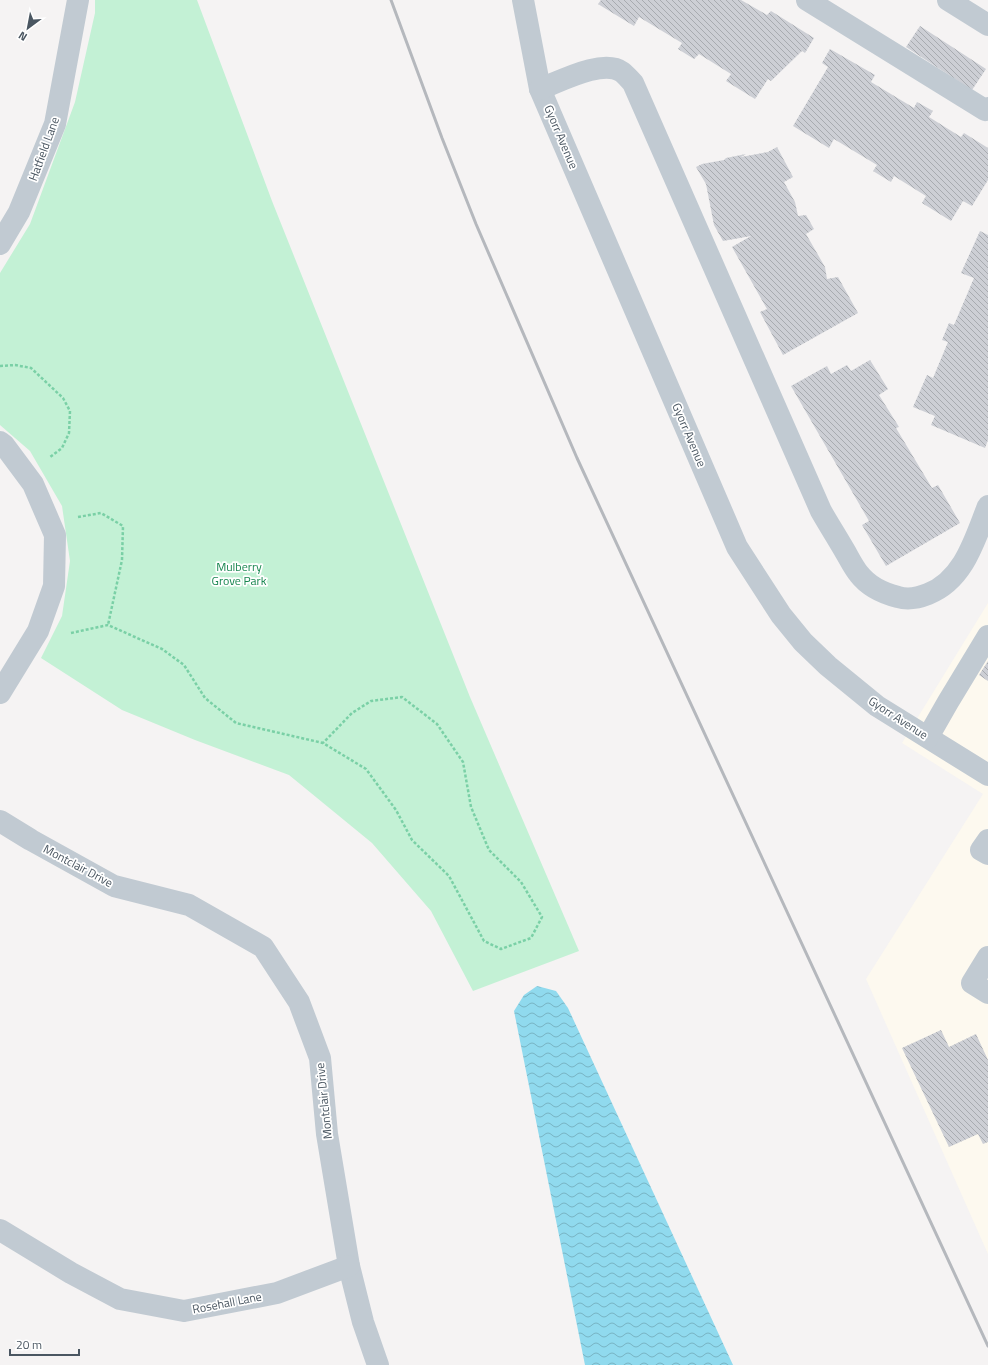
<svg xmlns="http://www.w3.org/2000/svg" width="988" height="1365" font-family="'Titillium Web',sans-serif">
  <defs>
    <pattern id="water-waves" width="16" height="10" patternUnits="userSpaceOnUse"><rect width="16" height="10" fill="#90daee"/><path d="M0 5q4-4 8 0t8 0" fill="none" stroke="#78b4c4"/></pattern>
    <pattern id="building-back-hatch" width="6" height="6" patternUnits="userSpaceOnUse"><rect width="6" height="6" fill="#cdcfd5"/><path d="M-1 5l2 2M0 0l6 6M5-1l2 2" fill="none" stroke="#a8abb0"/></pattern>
  </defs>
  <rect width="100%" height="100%" fill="#f5f3f3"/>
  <polygon fill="#fdf9ef" points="988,603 988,1254 866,979 983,794 902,743"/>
  <polygon fill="#c3f1d5" points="95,0 197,0 272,201 470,697 579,951 473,991 431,911 372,843 289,775 195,740 122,710 41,658 62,616 70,561 62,506 30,451 0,425 0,273 30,224 75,102 95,13"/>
  <polygon fill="url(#water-waves)" points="537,986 556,991 568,1008 733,1365 585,1365 514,1011 524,995"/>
  <g fill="url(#building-back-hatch)">
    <polygon points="601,0 741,0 767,15 771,11 814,38 805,53 802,51 771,81 768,79 755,99 726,81 731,74 699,54 694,59 678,49 682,43 639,17 634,26 598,4"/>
    <polygon points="920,26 986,69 972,90 906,47"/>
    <polygon points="830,49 875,75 871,82 914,108 917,102 933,111 929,117 961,137 964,133 988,148 988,180 972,206 963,201 951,221 922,203 926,196 894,176 891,182 873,171 877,165 834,139 829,148 793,126 828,67 822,63"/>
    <polygon points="777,147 793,177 784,182 795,202 798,216 806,215 814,229 806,234 825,267 827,279 838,277 858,313 783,355 760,312 767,309 732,247 751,236 723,241 714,225 706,184 696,167 702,164 724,160 726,158 746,154 741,157 768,152"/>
    <polygon points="980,231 988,235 988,440 985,448 931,425 935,416 913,407 927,375 933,378 948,342 942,340 949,323 954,325 974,278 961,273"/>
    <polygon points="870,360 888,389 879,395 899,427 896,428 932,488 938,485 960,523 886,566 862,525 869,521 791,386 827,366 831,374 847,365 851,371"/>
    <polygon points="988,661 988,681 979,675"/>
    <polygon points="941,1030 949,1047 976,1034 988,1060 988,1142 983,1144 978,1134 949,1147 902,1048"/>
  </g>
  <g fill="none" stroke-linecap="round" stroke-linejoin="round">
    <g stroke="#7ad0a6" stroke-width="2.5" stroke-dasharray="3 2" stroke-linecap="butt">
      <polyline points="0,366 15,365 31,368 63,398 70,411 69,433 62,448 50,457"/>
      <polyline points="78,517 101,513 123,526 122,560 108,625"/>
      <polyline points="71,633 108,625 162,649 184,665 205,698 236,723 323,743 366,769 396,810 412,840 449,876 484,941 501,949 531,938 542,917 521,882 489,850 471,807 463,762 437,724 402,697 371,701 352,713 323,743"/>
    </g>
    <g stroke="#c1cad2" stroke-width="22">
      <polyline points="523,0 540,89 737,547 781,615 803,642 828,666 877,706 988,775"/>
      <polyline points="807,0 985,110 988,108"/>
      <polyline points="948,0 988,25"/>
      <path d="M540 89C559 82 603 58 622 72 626 75 629 79 633 83L821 511C829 525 838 539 846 553 850 560 854 568 859 574 869 587 882 593 898 597 908 600 918 598 928 594 964 580 975 539 988 506"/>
      <polyline points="0,244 19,212 55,124 78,0"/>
      <polyline points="0,442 4,445 33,484 55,535 54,586 38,631 0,693"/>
      <polyline points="928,737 948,702 988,636"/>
      <polyline points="0,821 31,840 114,886 189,905 263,947 299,1002 320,1058 327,1134 349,1266 363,1322 378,1365"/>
      <polyline points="988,840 981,850 988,854"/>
      <polyline points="988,957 972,983 988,993"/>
      <polyline points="0,1230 71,1273 120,1299 184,1311 277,1293 349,1266"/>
    </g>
    <polyline stroke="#b5b8bd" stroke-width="3" points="391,0 442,138 476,224 577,458 988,1346"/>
  </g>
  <g text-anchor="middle" stroke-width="3.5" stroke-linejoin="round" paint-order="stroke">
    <g font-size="12" fill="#4a5661" stroke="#fff">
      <text transform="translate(561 137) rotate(67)" y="4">Gyorr Avenue</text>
      <text transform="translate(44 149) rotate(-70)" y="4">Hatfield Lane</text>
      <text transform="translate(689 435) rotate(67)" y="4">Gyorr Avenue</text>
      <text transform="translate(898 718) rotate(33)" y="4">Gyorr Avenue</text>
      <text transform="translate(78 866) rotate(28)" y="4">Montclair Drive</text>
      <text transform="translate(324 1101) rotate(-96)" y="4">Montclair Drive</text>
      <text transform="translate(227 1303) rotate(-11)" y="4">Rosehall Lane</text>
    </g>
    <g font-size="12" fill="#17864f" stroke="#fff">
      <text x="239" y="571">Mulberry<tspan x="239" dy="14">Grove Park</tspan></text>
    </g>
  </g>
  <g transform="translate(28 28) rotate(212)" stroke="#ffffff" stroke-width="3" paint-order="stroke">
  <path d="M0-3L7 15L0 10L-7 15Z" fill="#4a5661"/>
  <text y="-6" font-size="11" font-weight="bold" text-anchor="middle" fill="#4a5661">N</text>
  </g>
  <path d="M10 1349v6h69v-6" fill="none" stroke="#4a5661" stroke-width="2"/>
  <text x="16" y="1349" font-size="12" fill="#4a5661" stroke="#ffffff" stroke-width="3" paint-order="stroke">20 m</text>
</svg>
